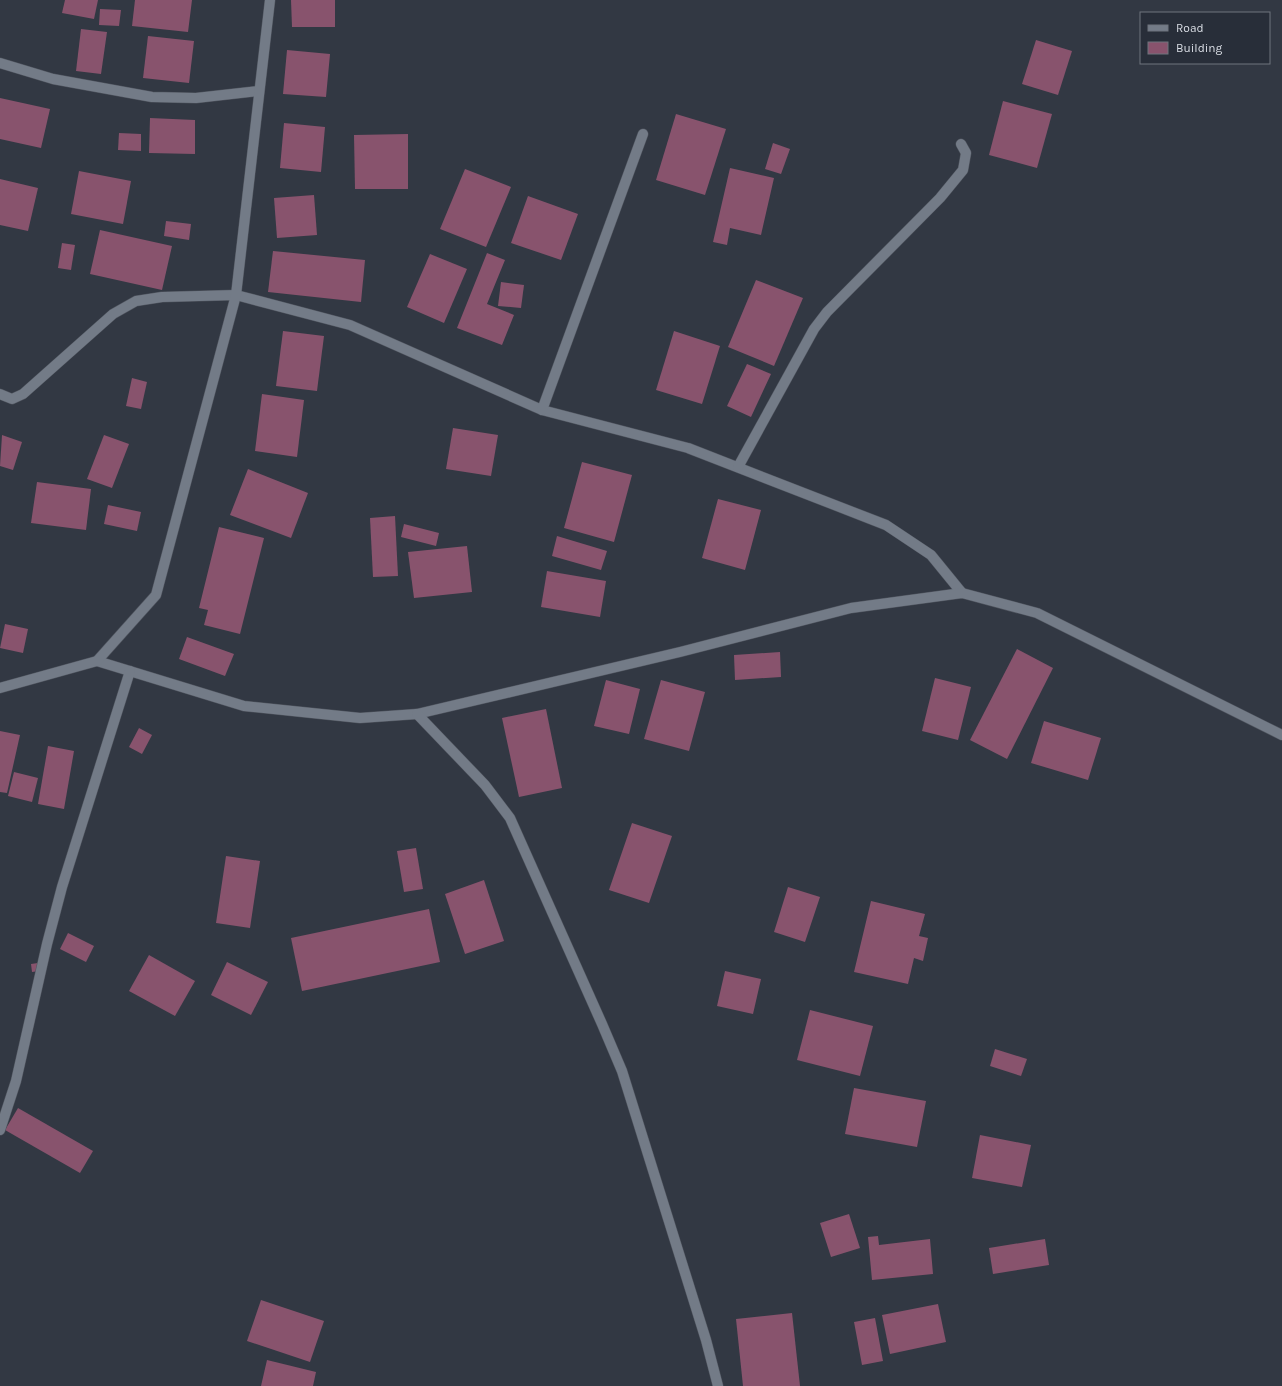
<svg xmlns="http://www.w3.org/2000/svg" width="1282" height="1386" font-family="Karla,sans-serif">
  <rect width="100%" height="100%" fill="#323843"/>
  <g fill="#88536d">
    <polygon points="65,0 98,0 94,19 62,13"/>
    <polygon points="135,0 192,0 188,32 132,26"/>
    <polygon points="291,0 335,0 335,27 292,27"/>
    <polygon points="100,9 121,10 119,26 99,25"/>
    <polygon points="81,29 107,32 101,74 76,71"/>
    <polygon points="148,36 194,41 189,83 143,78"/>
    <polygon points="1036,40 1072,51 1058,95 1022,84"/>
    <polygon points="287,50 330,54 326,97 283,94"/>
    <polygon points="0,98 50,109 41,148 0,139"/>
    <polygon points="1003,101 1052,114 1037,168 989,155"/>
    <polygon points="676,114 726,129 705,195 656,180"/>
    <polygon points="150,118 195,120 195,154 149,153"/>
    <polygon points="284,123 325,127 321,172 280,168"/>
    <polygon points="119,133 141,134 141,151 118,150"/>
    <polygon points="408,134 408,189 355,189 354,135"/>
    <polygon points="773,143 790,149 781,174 765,169"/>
    <polygon points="730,168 774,178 761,235 730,228 727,245 713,242"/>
    <polygon points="465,169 511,187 486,247 440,229"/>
    <polygon points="79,171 131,181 123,224 71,214"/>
    <polygon points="0,179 38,188 28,231 0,225"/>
    <polygon points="314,195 317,235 277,238 274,198"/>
    <polygon points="528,196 578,214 561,260 511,243"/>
    <polygon points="166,221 191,224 189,240 164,236"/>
    <polygon points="100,230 172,246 162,290 90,274"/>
    <polygon points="62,243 75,245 71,270 58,268"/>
    <polygon points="273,251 365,260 361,302 268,292"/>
    <polygon points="487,253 505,260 487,304 514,315 502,345 457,328"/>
    <polygon points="430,254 467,269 444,323 407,307"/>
    <polygon points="756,280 803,298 774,366 728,347"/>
    <polygon points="501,282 524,285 521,308 498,306"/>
    <polygon points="283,331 324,336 317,391 276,386"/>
    <polygon points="674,331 720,346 702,404 656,390"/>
    <polygon points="747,364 771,374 751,417 727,406"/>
    <polygon points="132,378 147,382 141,409 126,406"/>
    <polygon points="262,394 304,400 297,457 255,451"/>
    <polygon points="453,428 498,435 491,476 446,469"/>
    <polygon points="2,435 22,442 13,470 0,466"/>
    <polygon points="104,435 129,444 112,488 87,479"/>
    <polygon points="582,462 632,475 614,542 564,528"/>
    <polygon points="248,469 308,493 291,538 230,515"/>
    <polygon points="37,482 91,489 86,530 31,523"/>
    <polygon points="718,499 761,510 745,570 702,558"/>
    <polygon points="108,505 141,512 137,531 104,524"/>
    <polygon points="395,516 398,576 373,577 370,518"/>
    <polygon points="404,524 439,533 436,546 401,537"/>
    <polygon points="219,527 264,538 240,634 204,625 208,610 199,608"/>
    <polygon points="557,536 607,551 601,570 552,556"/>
    <polygon points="467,546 472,592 414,598 408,552"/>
    <polygon points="547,571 606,581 600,617 541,607"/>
    <polygon points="5,624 28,629 23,653 0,648"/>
    <polygon points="187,637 234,654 225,676 179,659"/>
    <polygon points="1017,649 1053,668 1007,759 970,740"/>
    <polygon points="780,652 781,677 735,680 734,655"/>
    <polygon points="935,678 971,687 958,740 922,731"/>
    <polygon points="606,680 640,689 629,734 594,726"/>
    <polygon points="661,680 705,692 689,751 644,739"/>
    <polygon points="546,709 562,788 519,797 502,718"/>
    <polygon points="1044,721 1101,738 1088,780 1031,763"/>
    <polygon points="139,728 152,735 142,754 129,747"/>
    <polygon points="0,731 20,735 7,793 0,792"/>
    <polygon points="48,746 74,751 64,809 38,804"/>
    <polygon points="14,772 38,778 32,802 8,796"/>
    <polygon points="632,823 672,836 649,903 609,890"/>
    <polygon points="416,848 423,889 404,892 397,851"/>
    <polygon points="226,856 260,861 250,928 216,923"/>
    <polygon points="484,880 504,941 465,954 445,894"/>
    <polygon points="788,887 820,897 805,942 774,932"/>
    <polygon points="871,901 925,914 919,936 928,938 923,961 914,958 908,984 854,972"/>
    <polygon points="429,909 440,962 302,991 291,938"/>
    <polygon points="68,933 94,946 86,962 60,949"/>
    <polygon points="149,955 195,981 175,1016 129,991"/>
    <polygon points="227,962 268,982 251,1015 211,995"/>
    <polygon points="38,963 39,971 32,972 31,964"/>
    <polygon points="725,971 761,979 753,1014 717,1006"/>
    <polygon points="810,1010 873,1026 860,1076 797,1060"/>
    <polygon points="995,1049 1027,1059 1021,1076 990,1066"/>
    <polygon points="854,1088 926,1101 917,1147 845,1134"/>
    <polygon points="18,1108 93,1151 80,1173 5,1130"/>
    <polygon points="980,1135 1031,1145 1022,1187 972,1178"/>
    <polygon points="849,1214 860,1248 831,1257 820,1223"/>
    <polygon points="878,1236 879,1245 930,1239 933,1274 872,1280 868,1237"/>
    <polygon points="1045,1239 1049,1265 993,1274 989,1248"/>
    <polygon points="261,1300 324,1321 310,1362 247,1341"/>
    <polygon points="938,1304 946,1342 890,1354 882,1315"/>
    <polygon points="792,1313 800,1386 743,1386 736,1319"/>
    <polygon points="875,1318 883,1361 862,1365 854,1322"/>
    <polygon points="267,1360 316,1372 313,1386 261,1386"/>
  </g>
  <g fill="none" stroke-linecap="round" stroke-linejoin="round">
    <defs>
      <g id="minor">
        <polyline points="0,63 53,79 152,97 196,98 259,91"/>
        <polyline points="0,394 12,399 23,394 113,314 136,301 162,297 236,295 350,325 542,410 688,448 886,525 931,555 962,593"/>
        <polyline points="542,410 643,134"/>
        <polyline points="738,467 814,329 827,312 940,198 963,170 966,153 961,144"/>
        <polyline points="97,661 244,706 360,718 417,714 680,652 851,608 962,593 1037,613 1282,735"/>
        <polyline points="0,688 97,661 156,595 236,295 270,0"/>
        <polyline points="417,714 485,785 510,818 602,1024 622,1071 706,1340 718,1386"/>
        <polyline points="0,1130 16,1081 47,944 62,887 130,671"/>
      </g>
    </defs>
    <use href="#minor" stroke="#4f545e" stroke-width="11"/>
    <use href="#minor" stroke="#737b87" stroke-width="10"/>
  </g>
  <rect x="1140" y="12" width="130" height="52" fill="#282e39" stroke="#6f747e"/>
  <rect x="1148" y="25" width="20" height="6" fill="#737b87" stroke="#6f747e"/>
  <text x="1176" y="32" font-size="12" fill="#dadee5">Road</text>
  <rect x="1148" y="42" width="20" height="12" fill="#88536d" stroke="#6f747e"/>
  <text x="1176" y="52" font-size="12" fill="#dadee5">Building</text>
</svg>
